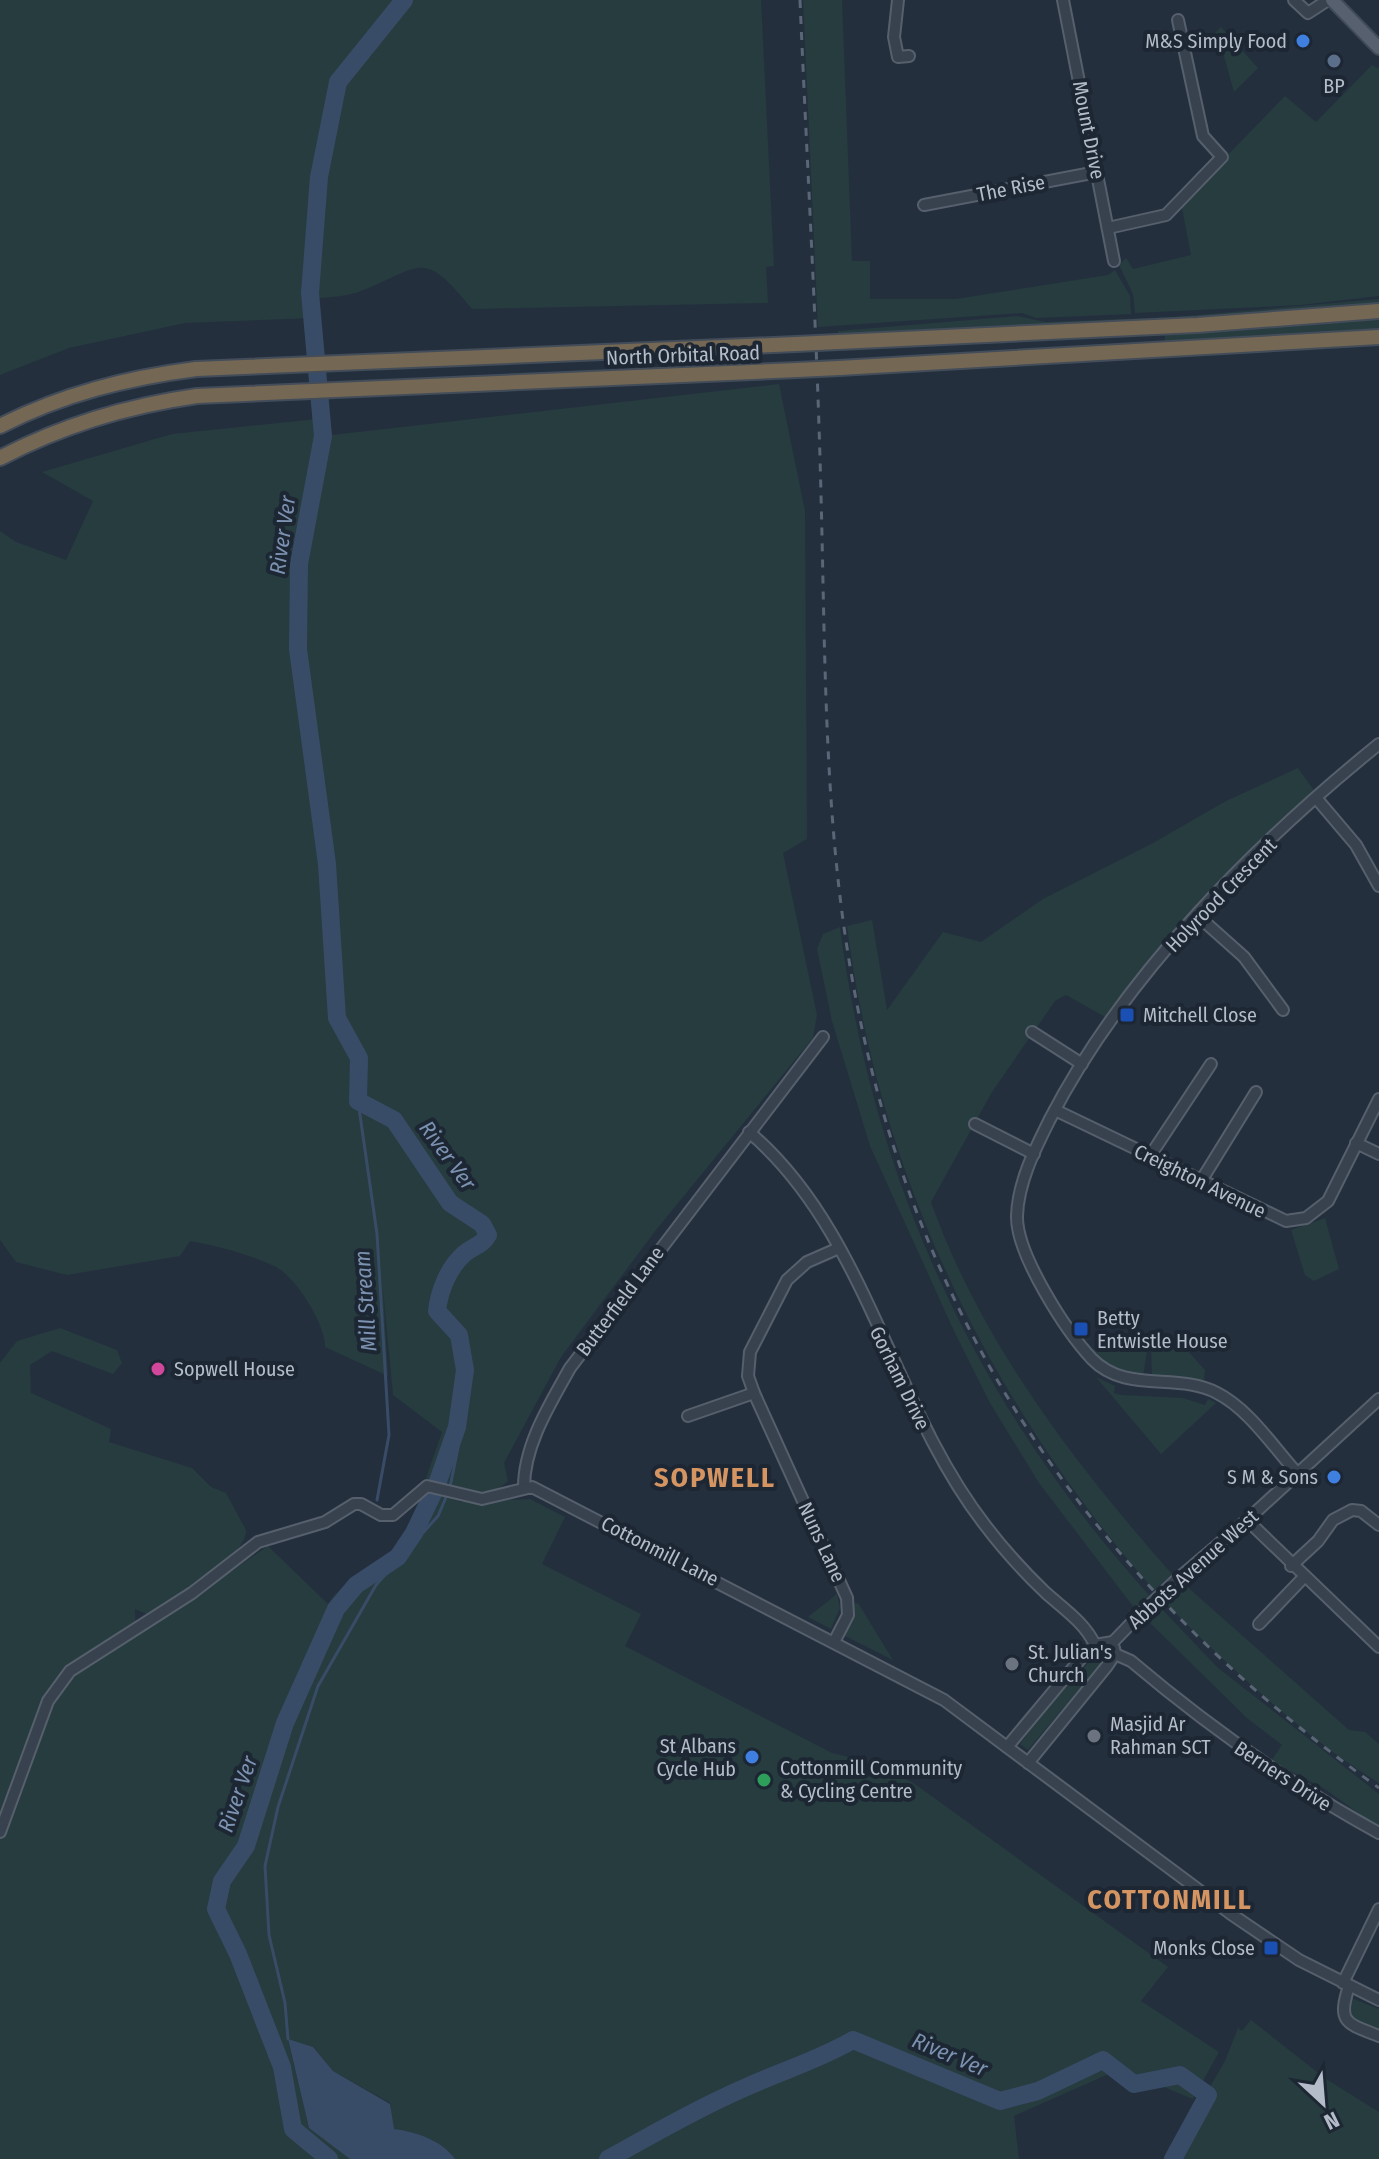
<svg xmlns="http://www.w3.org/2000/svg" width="1379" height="2159" font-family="'Fira Sans Condensed',sans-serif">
  <rect width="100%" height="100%" fill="#242f3e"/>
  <g fill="#263c3f">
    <path d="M0 0H761L774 266 766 267 768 303 472 309C422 248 424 266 361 291 346 297 327 297 311 299L312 318 185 323 69 348 0 375Z"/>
    <polygon points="803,0 842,0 852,261 870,261 870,299 956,299 1108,275 1115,270 1130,296 1131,314 1036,318 1022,313 818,327"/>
    <polygon points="1221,27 1258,68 1234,92 1220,42 1213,35"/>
    <polygon points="1372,65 1379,69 1379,296 1301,305 1135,313 1133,294 1119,265 1126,258 1133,269 1191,255 1181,203 1285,96 1316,122"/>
    <polygon points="1379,299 1379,306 1190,320 838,336 838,331 1018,316 1045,322 1174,317"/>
    <polygon points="1379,317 1379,332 1165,347 1165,332"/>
    <path d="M779 384 805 511 807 839 783 853 817 1015 813 1038 656 1230 561 1357 504 1463 508 1481C485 1503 453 1486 426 1478L442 1432 393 1395 383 1289 388 1376 325 1347C326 1325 295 1275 274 1266 248 1254 218 1246 190 1241L180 1256 67 1275 16 1262 0 1240V531L16 542 66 560 93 501 42 472 172 434 318 419 323 436Z"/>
    <path d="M1298 768 1315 792 1196 907 1107 1018 1066 995 1055 1001 992 1092 931 1202C981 1342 1074 1463 1172 1574L1154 1590C989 1403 879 1175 847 926L872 920 887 1010 943 932 981 942 1043 899 1153 843 1226 801Z"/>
    <path d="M840 927C873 1182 976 1404 1149 1595L1135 1609 1039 1483 990 1403 954 1331 870 1146 832 1021 817 949 823 934Z"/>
    <polygon points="1325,1218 1339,1269 1314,1281 1305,1275 1291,1230"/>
    <path d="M60 1328 117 1350 122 1363 113 1374 52 1351 30 1365 31 1393 111 1429 109 1442 192 1468 211 1487 226 1493 246 1530C246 1560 173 1599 149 1615L135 1609 136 1637 268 1546 328 1604C342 1580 372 1575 393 1557 410 1542 419 1503 434 1494L461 1502 530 1499 565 1517 542 1564 641 1614 625 1646 832 1753 860 1760 912 1782 1168 1967 1141 2001 1219 2052 1193 2099 1120 2069 1014 2116 1019 2159H455C442 2140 416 2132 393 2129L390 2103 333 2071 313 2047 288 2040 309 2128 352 2159H0V1363L17 1341Z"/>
    <polygon points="1168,1335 1175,1337 1205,1370 1204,1381 1152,1377 1151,1348"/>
    <polygon points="1148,1344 1143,1377 1106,1364 1090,1350"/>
    <polygon points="1096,1377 1115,1386 1114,1393 1121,1395 1183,1398 1205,1405 1208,1399 1216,1403 1161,1454"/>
    <path d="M1184 1584 1349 1730 1365 1732 1379 1744V1783C1300 1734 1230 1667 1164 1602Z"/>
    <polygon points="837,1594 840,1608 831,1629 808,1617"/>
    <polygon points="858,1603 893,1660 845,1636 851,1604"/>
    <polygon points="1159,1606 1217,1667 1379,1794 1379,1828 1325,1789 1271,1761 1282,1745 1248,1719 1146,1619"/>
    <polygon points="1099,1651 1104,1651 1105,1658 1028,1750 1020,1744 1047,1708"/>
    <polygon points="1351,1998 1379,2009 1379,2032 1356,2022 1347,2009"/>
    <polygon points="1251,2020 1326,2079 1379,2112 1379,2159 1175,2159 1210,2095 1207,2092 1225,2061 1238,2028 1242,2031"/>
  </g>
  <path fill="#394c67" d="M288 2039 313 2047 333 2071 390 2104 394 2129C416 2132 442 2140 455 2159H350L309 2128Z"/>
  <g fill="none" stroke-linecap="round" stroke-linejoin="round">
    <g stroke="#394c67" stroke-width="3">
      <polyline points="358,1101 377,1234 389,1435 377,1500"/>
      <polyline points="450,1487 458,1448 457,1427"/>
      <polyline points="288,2039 285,2003 269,1935 265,1866 278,1807 318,1686 376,1585 438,1516 447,1495"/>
    </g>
    <g stroke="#394c67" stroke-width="18">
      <path d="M329 2159 293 2129 282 2067 238 1954 216 1909 222 1881 246 1846 285 1723 336 1609 356 1585 398 1557 414 1533 436 1487 457 1427 465 1370 459 1335 437 1311C439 1292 448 1268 464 1254 473 1246 482 1246 488 1235L482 1224 450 1203 394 1120 358 1101 359 1058 337 1018 327 864 298 649 299 564 323 436 310 293 319 177 338 82 404 0"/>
      <path d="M608 2159C655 2133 702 2106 751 2085 787 2069 818 2060 853 2040L1000 2101 1038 2091 1103 2060 1134 2084 1180 2075 1208 2095 1173 2159"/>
    </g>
    <defs>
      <g id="minor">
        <polyline points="898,0 894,37 898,57 909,56"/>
        <polyline points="1063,0 1114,261"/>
        <polyline points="1294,0 1308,13 1328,0"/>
        <polyline points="924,205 1097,172"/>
        <polyline points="1108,228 1166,215 1222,157 1203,136 1178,20"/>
        <polyline points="1317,799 1356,845 1379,886"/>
        <polyline points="1198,916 1244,957 1283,1010"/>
        <polyline points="1032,1032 1082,1064"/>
        <polyline points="1055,1110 1286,1221 1306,1218 1328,1201 1379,1099"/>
        <polyline points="975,1124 1034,1154"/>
        <path d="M749 1132C866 1231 891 1404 985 1525 1003 1549 1024 1572 1046 1593 1064 1609 1085 1623 1095 1645"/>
        <polyline points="1356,1143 1379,1154"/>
        <polyline points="1150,1156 1211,1064"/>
        <polyline points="1201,1181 1256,1092"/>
        <polyline points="688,1416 754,1393"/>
        <path d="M1298 1474C1274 1448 1249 1409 1217 1393 1177 1372 1126 1394 1092 1359 1066 1331 1016 1254 1017 1216 1018 1182 1035 1149 1050 1119 1123 977 1255 844 1379 744"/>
        <path d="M524 1487C524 1445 550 1404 570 1368L823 1037"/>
        <polyline points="1247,1520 1379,1647"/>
        <polyline points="1291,1566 1318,1541 1333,1520 1352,1510 1361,1511 1379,1525"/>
        <polyline points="1175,1581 1247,1520 1379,1399"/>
        <polyline points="1259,1624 1303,1578"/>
        <polyline points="834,1642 848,1615 847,1598 754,1393 748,1376 750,1352 787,1280 807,1262 839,1248"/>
        <polyline points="1113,1642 1141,1613"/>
        <path d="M1115 1654 1131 1661C1209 1727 1289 1784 1379 1833"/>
        <polyline points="1007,1747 1083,1656 1095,1645 1113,1642"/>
        <polyline points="1028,1763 1107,1666 1115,1654 1114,1648"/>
        <polyline points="0,1832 48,1701 70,1671 192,1593 258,1542 325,1522 354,1504 361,1504 381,1515 393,1515 427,1486 482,1499 532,1487 944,1700 1231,1914 1299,1960 1379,2000"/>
        <polyline points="1343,1983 1379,1909"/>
        <path d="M1349 1986C1337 2023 1346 2023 1379 2036"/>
      </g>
      <polyline id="major" points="1332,0 1379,48"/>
      <g id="highway">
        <polyline points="838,342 1197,325 1379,311"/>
        <polyline points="839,368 1379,337"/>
        <path d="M0 426C63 394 127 378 196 369L796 344"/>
        <path d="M0 458C63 425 126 406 197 396L797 370"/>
      </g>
    </defs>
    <use href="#minor" stroke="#565f6c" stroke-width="14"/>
    <use href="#major" stroke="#414a57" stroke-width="16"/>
    <use href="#highway" stroke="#434c59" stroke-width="18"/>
    <use href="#minor" stroke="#38414e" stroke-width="10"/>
    <use href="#major" stroke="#56606e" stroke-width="12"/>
    <use href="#highway" stroke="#746855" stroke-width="14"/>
    <path stroke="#5a6575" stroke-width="3" stroke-dasharray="8 8" stroke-linecap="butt" d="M800 0C807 165 817 330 821 495 825 643 824 795 846 941 900 1302 1084 1577 1379 1788"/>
    <defs>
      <polyline id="minor-bridge" points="1141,1613 1175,1581"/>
      <g id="highway-bridge">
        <polyline points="796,344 838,342"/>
        <polyline points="797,370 839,368"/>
      </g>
    </defs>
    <use href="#minor-bridge" stroke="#565f6c" stroke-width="14" stroke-linecap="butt"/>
    <use href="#highway-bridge" stroke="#434c59" stroke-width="18" stroke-linecap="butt"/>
    <use href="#minor-bridge" stroke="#38414e" stroke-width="10"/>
    <use href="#highway-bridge" stroke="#746855" stroke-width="14"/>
  </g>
  <g fill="#3f7fe0" stroke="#1d2633" stroke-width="3">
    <circle cx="1303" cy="41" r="8"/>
    <circle cx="1334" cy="1477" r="8"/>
    <circle cx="752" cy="1757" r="8"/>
  </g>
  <circle fill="#5c6f8a" stroke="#1d2633" stroke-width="3" cx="1334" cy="61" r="8"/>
  <g fill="#1a4fb4" stroke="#1d2633" stroke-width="3">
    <rect x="1119" y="1007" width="16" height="16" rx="4"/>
    <rect x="1073" y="1321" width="16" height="16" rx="4"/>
    <rect x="1263" y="1940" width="16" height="16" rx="4"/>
  </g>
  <circle fill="#d1479c" stroke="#1d2633" stroke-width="3" cx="158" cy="1369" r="8"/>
  <g fill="#6b7280" stroke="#1d2633" stroke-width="3">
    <circle cx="1012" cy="1664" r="8"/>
    <circle cx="1094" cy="1736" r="8"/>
  </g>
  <circle fill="#2e9e5b" stroke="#1d2633" stroke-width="3" cx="764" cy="1780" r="8"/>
  <g text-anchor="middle" stroke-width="8" stroke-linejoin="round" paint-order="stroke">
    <g font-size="20" fill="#b4bcc9" stroke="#1d2633" text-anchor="start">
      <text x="1287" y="48" text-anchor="end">M&amp;S Simply Food</text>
      <text x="1334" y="93" text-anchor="middle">BP</text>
      <text x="1143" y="1022">Mitchell Close</text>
      <text x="1097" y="1325">Betty<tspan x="1097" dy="23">Entwistle House</tspan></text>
      <text x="174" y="1376">Sopwell House</text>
      <text x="1318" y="1484" text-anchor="end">S M &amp; Sons</text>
      <text x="1028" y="1659">St. Julian's<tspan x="1028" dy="23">Church</tspan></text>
      <text x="1110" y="1731">Masjid Ar<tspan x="1110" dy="23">Rahman SCT</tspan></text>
      <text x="736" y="1753" text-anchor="end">St Albans<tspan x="736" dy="23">Cycle Hub</tspan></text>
      <text x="780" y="1775">Cottonmill Community<tspan x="780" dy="23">&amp; Cycling Centre</tspan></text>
      <text x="1255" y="1955" text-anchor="end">Monks Close</text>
    </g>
    <g font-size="20" fill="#b4bcc9" stroke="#1d2633">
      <text transform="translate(1089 130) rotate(79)" y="7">Mount Drive</text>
      <text transform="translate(1011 188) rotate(-11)" y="7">The Rise</text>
      <text transform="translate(683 355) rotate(-2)" y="7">North Orbital Road</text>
      <text transform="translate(1221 895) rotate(-46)" y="7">Holyrood Crescent</text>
      <text transform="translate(1200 1181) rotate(26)" y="7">Creighton Avenue</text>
      <text transform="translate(620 1301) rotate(-53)" y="7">Butterfield Lane</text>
      <text transform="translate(900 1378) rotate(64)" y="7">Gorham Drive</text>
      <text transform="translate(822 1542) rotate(65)" y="7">Nuns Lane</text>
      <text transform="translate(660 1551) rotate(27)" y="7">Cottonmill Lane</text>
      <text transform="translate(1193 1569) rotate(-42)" y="7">Abbots Avenue West</text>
      <text transform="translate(1283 1776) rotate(33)" y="7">Berners Drive</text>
    </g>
    <g font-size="22" font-style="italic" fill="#7c92b1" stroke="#1d2633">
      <text transform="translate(282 535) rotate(-82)" y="8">River Ver</text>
      <text transform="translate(448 1155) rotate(54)" y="8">River Ver</text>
      <text transform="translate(365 1301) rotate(-94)" y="8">Mill Stream</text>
      <text transform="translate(237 1794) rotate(-71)" y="8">River Ver</text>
      <text transform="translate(950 2054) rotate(23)" y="8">River Ver</text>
    </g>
    <g font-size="28" font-weight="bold" letter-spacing="2" fill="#d59563" stroke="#1d2633">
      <text x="715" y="1487">SOPWELL</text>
      <text x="1170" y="1909">COTTONMILL</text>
    </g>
  </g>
  <g transform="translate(1323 2103) rotate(154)" stroke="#1d2633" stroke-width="6" paint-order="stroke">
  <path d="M0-6L14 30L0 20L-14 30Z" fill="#b4bcc9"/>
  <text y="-12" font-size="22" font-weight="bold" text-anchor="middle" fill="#b4bcc9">N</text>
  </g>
</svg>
